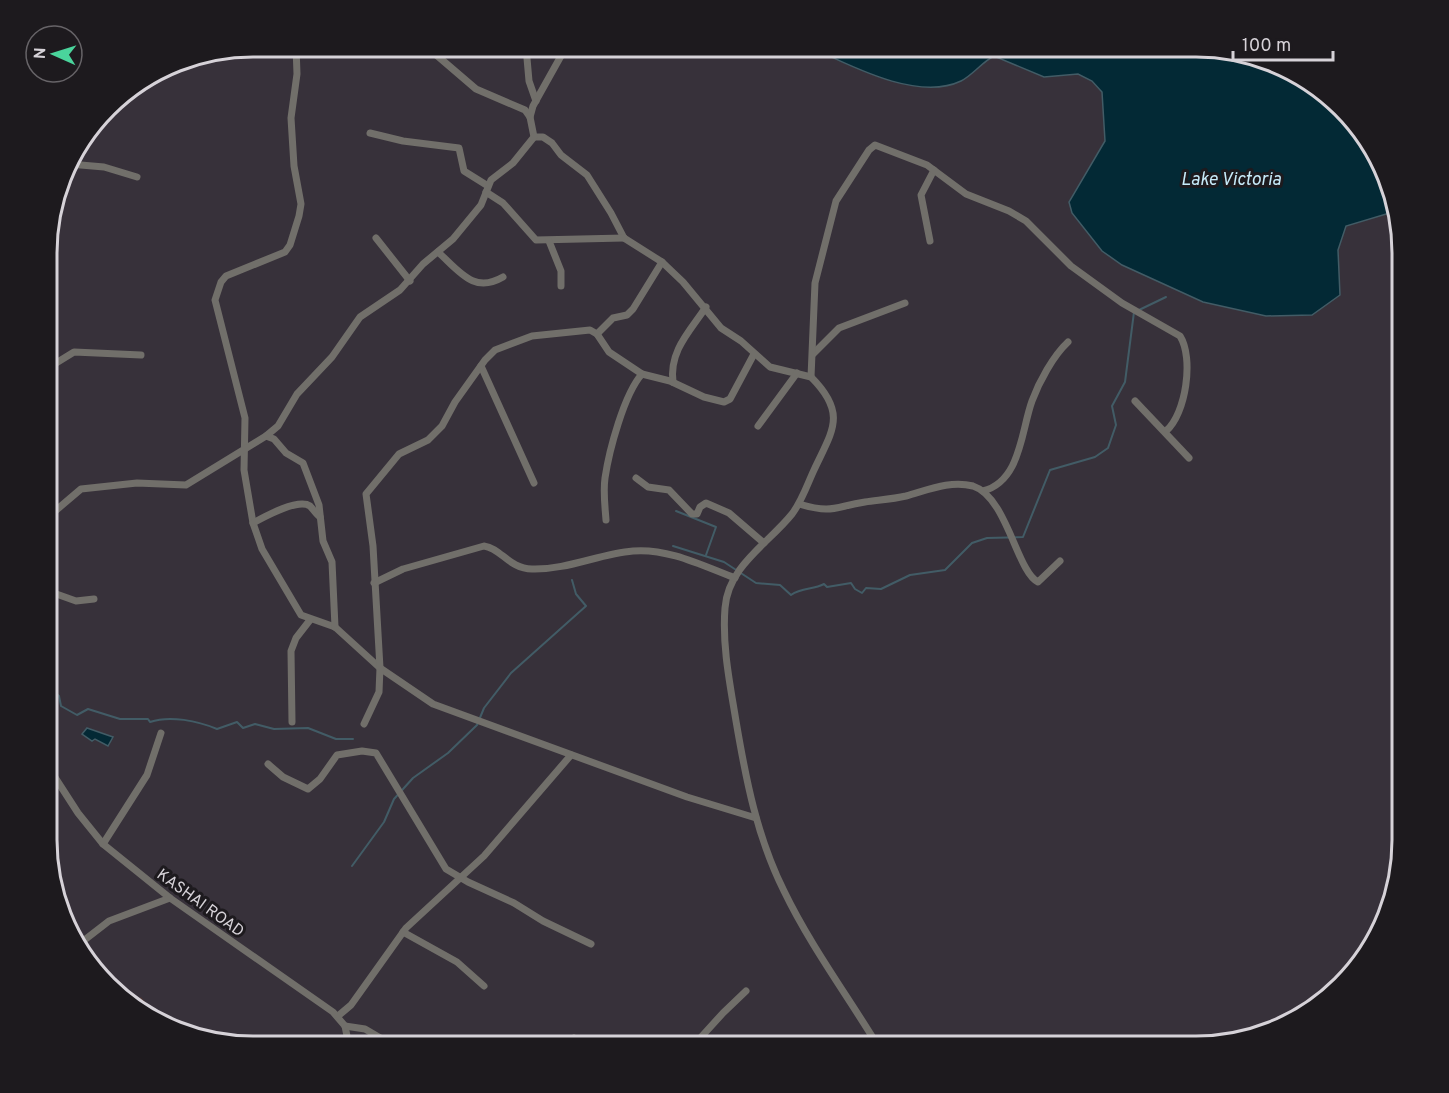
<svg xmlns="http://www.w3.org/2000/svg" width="1449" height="1093" font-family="Overpass,sans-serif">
  <rect width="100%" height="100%" fill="#37313a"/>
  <polygon fill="#4a3534" points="141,997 165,1025 132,1005"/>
  <g fill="#032935" stroke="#425c66" stroke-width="1.5">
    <path d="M810 47H1209L1275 62 1332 97 1381 162 1393 212 1346 226 1338 250 1340 295 1312 315 1266 316 1203 302 1122 265 1102 251 1072 213 1069 202 1105 141 1102 92 1092 81 1078 74 1044 77 994 56C982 62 973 75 961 81 917 102 849 65 810 47Z"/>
    <polygon points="87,728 113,737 108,746 95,739 92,741 82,734"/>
  </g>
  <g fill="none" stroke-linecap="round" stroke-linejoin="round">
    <g stroke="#425c66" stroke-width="2">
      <polyline points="1139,310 1166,297"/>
      <polyline points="676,511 716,527 706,555"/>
      <path d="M673 546 724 562 756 583 780 585 791 595C802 587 813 590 824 584L827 587 851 583 855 589 862 593 866 588 881 589 910 575 945 570 972 543 987 538 1023 537 1050 470 1095 457 1108 448 1116 425 1112 406 1125 382 1134 312"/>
      <path d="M47 690 51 689 59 696 61 706 77 715 88 709 120 719H148L150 722C170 715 198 721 217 729L237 722 243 728 255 724 274 729 308 728 336 739H353"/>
      <polyline points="352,866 384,822 394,799 413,778 448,753 477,725 484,708 511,673 586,606 576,594 572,580"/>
    </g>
    <g stroke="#716f6a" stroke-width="7">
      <polyline points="296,47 297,74 291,118 294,166 301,204 299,216 290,245 285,252 226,276 221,282 215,300 245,418 244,470 253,523 262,549 301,615 335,627 380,668 433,704 687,797 756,818"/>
      <path d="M427 47 476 89 525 110 530 117 534 137H543L552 143 561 155 587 175 611 213 624 238 662 262 683 282 721 328 741 341 770 367 811 377C848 414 832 431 814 470 807 485 802 501 792 514 768 544 728 566 725 608 722 646 730 684 736 721 746 780 757 837 784 891 810 945 847 995 878 1046"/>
      <polyline points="526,47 529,81 536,101"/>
      <polyline points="530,117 533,106 566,47"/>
      <polyline points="370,133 403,141 459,148 464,171 488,186"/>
      <polyline points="69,164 104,167 137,177"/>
      <polyline points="486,192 503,203 536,240 624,238"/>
      <polyline points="376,238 410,281"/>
      <polyline points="549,241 561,271 561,286"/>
      <polyline points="930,241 921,195 934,170"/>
      <path d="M438 252C460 272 474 294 503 277"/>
      <polyline points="597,334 613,318 627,315 633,309 662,262"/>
      <polyline points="813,354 839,328 905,303"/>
      <polyline points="481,366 534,483"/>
      <polyline points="48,368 74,352 141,355"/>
      <path d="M811 377 815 283 836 201 869 150 875 145 927 165 966 194 1009 211 1026 221 1071 266 1122 303 1180 336C1194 358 1186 414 1166 431"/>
      <path d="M673 382C669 351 690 331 706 307"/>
      <polyline points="1135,401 1189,458"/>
      <polyline points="758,426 797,373"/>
      <polyline points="266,436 274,439 286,453 303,463 319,505 323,541 332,562 335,627"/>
      <polyline points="636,478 648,487 669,490 692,514 697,514 700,507 706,503 729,513 764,543"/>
      <path d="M983 491C1021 481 1021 431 1032 401 1039 382 1053 356 1068 342"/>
      <path d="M799 504C834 514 833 507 865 502 879 500 893 499 906 496 928 490 950 480 973 486 1007 497 1017 572 1038 582L1060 561"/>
      <path d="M606 520C605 506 603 492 605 478 609 451 624 394 642 374"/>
      <path d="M253 523C264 517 298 498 310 506 313 509 316 514 320 517"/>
      <polyline points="48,525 54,512 81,489 137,483 186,485 266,436 278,426 297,394 332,357 360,317 400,290 423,264 453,239 481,205 491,180 513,163 534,137"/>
      <path d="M374 583 403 569 484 546C501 548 509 569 532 569 567 570 599 554 633 551 668 548 703 566 735 578"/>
      <polyline points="48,587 48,551"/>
      <polyline points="48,591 76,601 94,599"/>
      <polyline points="292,722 291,651 296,638 310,620"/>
      <polyline points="364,724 379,692 380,668 373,546 366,494 399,454 428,440 442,426 455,402 485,360 495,350 532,336 590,330 597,334 609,352 642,374 670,381 704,397 724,402 730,399 754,354"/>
      <polyline points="268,764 283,777 308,789 320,779 337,755 362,751 376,753 446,869 468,882 514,903 543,921 591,944"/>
      <polyline points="47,765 78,813 103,844 170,898 333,1012 345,1026 349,1046"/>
      <polyline points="103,844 147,775 161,733"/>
      <polyline points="403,932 457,962 484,986"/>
      <polyline points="78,945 109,921 170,898"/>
      <polyline points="338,1016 351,1005 406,928 484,856 571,755"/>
      <polyline points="345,1026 365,1029 394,1046"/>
      <polyline points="574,1038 585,1046"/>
      <polyline points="693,1046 723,1013 746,991"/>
    </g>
  </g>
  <g text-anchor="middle" stroke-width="6" stroke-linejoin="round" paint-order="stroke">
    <g font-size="16" fill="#d6d2d8" stroke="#1d1a1e">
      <text transform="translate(201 902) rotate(36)" y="6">KASHAI ROAD</text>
    </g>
    <g font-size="18" font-style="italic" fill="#c7ebfa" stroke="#1d1a1e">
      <text x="1231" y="185">Lake Victoria</text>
    </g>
  </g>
  <path d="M0 0H1449V1093H0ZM253 57H1196A196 196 0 0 1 1392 253V840A196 196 0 0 1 1196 1036H253A196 196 0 0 1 57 840V253A196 196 0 0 1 253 57Z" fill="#1d1a1e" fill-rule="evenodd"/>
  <path fill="none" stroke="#d6d2d8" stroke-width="3" d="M253 57H1196A196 196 0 0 1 1392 253V840A196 196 0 0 1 1196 1036H253A196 196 0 0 1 57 840V253A196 196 0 0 1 253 57Z"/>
  <g transform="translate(54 54) rotate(273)"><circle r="28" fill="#1d1a1e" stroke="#676468" stroke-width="1.5"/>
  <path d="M0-4.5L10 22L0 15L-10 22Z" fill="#4ad49c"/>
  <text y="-9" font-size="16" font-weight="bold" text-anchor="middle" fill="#d6d2d8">N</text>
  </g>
  <path d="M1233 51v9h100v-9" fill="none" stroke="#d6d2d8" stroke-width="3"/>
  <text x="1242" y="51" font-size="18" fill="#d6d2d8" stroke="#1d1a1e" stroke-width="4.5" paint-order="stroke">100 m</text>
</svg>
